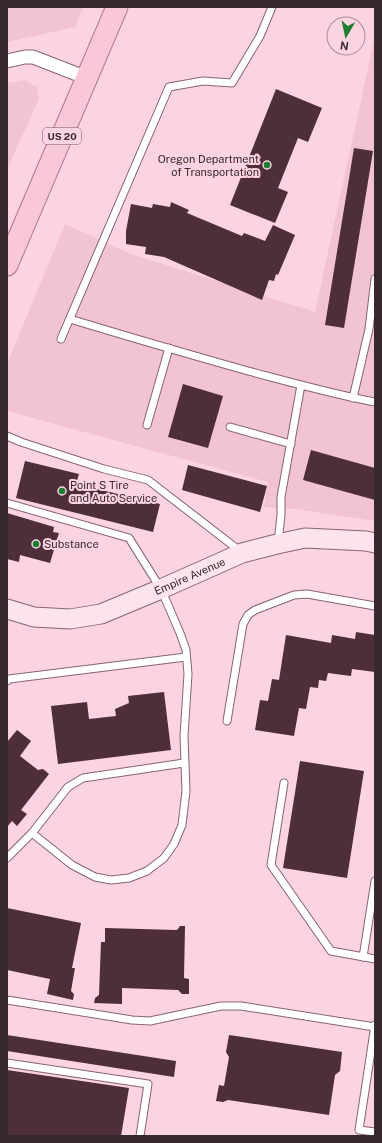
<svg xmlns="http://www.w3.org/2000/svg" width="382" height="1143" font-family="'Public Sans',sans-serif">
  <rect width="100%" height="100%" fill="#fcd3e1"/>
  <g fill="#f1c3d3">
    <polygon points="7,7 83,7 75,27 7,42"/>
    <polygon points="375,36 375,521 295,509 264,507 268,482 7,411 7,364 65,224 128,253 315,312"/>
    <polygon points="26,80 37,88 39,99 7,169 7,83"/>
  </g>
  <g fill="#4d2e3a">
    <polygon points="276,89 322,108 308,142 298,138 278,188 288,192 275,223 230,205"/>
    <polygon points="354,148 373,151 344,328 325,325"/>
    <polygon points="171,202 189,210 187,213 242,236 244,233 265,241 273,225 295,235 278,275 276,274 274,281 269,280 262,300 164,257 145,254 146,247 126,244 126,231 131,204 152,208 153,204 170,207"/>
    <polygon points="183,384 223,396 208,448 168,437"/>
    <polygon points="311,450 375,468 375,500 303,480"/>
    <polygon points="25,461 79,474 76,484 160,504 153,532 16,498"/>
    <polygon points="188,465 267,486 260,512 182,490"/>
    <polygon points="7,513 54,527 53,532 59,533 50,563 20,555 19,562 7,559"/>
    <polygon points="356,632 375,635 375,672 352,669 351,676 328,673 326,681 319,680 318,688 310,687 306,709 299,708 294,736 255,730 260,700 268,701 272,679 279,680 286,635 331,643 332,635 355,639"/>
    <polygon points="164,692 171,750 58,764 51,706 87,702 89,719 116,716 115,709 129,703 128,696"/>
    <polygon points="17,730 31,741 20,756 38,770 43,769 49,774 21,810 27,814 17,826 12,821 7,827 7,742"/>
    <polygon points="300,761 364,771 347,878 283,868"/>
    <polygon points="7,908 81,923 72,968 75,968 71,991 74,994 73,1000 47,994 50,979 7,970"/>
    <polygon points="180,926 185,926 184,978 189,979 189,994 182,994 178,990 122,988 122,1004 94,1003 95,998 99,995 101,942 105,942 105,928 177,930"/>
    <polygon points="7,1035 176,1061 174,1077 7,1051"/>
    <polygon points="229,1035 342,1052 340,1071 335,1075 329,1115 228,1100 223,1102 216,1101 219,1085 224,1086 229,1057 226,1052"/>
    <polygon points="7,1070 129,1088 121,1136 7,1136"/>
  </g>
  <g fill="none" stroke-linecap="round" stroke-linejoin="round">
    <defs>
      <g id="lane">
        <path d="M70 319C129 337 188 354 248 371 290 382 332 394 375 402"/>
        <polyline points="61,339 169,87 203,81 232,83 260,36 272,7"/>
        <polyline points="353,398 369,329 375,279"/>
        <polyline points="147,425 169,348"/>
        <polyline points="230,427 291,444"/>
        <polyline points="7,436 21,442 104,469 148,480 240,551"/>
        <polyline points="7,503 129,538 161,589 180,633 186,650 188,674 184,736 186,791 182,825 174,844 164,858 147,871 129,878 111,880 95,877 72,865 32,833"/>
        <polyline points="278,543 281,515 281,497 301,385"/>
        <polyline points="7,681 9,679 186,657"/>
        <polyline points="227,721 243,624 248,615 255,610 294,595 307,594 375,606"/>
        <polyline points="284,783 271,865 331,951 375,959"/>
        <polyline points="7,858 32,833 68,787 83,778 184,763"/>
        <polyline points="363,957 375,881"/>
        <polyline points="7,1000 132,1020 150,1021 221,1006 241,1006 375,1027"/>
        <polyline points="375,1025 359,1130 375,1132"/>
        <polyline points="7,1063 148,1084 140,1136"/>
      </g>
      <polyline id="street" points="7,61 25,57 33,57 87,78"/>
      <g id="secondary">
        <path id="s1" d="M7 609 34 617 70 619 101 614 161 589 242 553 277 544 305 538 366 541 375 543"/>
      </g>
      <polyline id="primary" points="7,265 117,7"/>
    </defs>
    <use href="#lane" stroke="#876470" stroke-width="9"/>
    <use href="#street" stroke="#876470" stroke-width="15"/>
    <use href="#secondary" stroke="#876470" stroke-width="21"/>
    <use href="#primary" stroke="#b2788e" stroke-width="23"/>
    <use href="#lane" stroke="#fff" stroke-width="7"/>
    <use href="#street" stroke="#fff" stroke-width="13"/>
    <use href="#secondary" stroke="#fce3ec" stroke-width="19"/>
    <use href="#primary" stroke="#f8c8da" stroke-width="21"/>
  </g>
  <g fill="#1e7d2e" stroke="#fcd3e1" stroke-width="1.5">
    <circle cx="267" cy="165" r="4"/>
    <circle cx="62" cy="491" r="4"/>
    <circle cx="36" cy="544" r="4"/>
  </g>
  <g text-anchor="middle" stroke-width="4" stroke-linejoin="round" paint-order="stroke">
    <rect fill="#fcd3e1" stroke="#735c64" stroke-width="1" x="43" y="128" width="38" height="16" rx="3"/>
    <g font-size="10" font-weight="bold" fill="#38292e">
      <text x="62" y="140">US 20</text>
    </g>
    <g font-size="11" fill="#38292e" stroke="#fcd3e1" text-anchor="start">
      <text x="259" y="163" text-anchor="end">Oregon Department<tspan x="259" dy="13">of Transportation</tspan></text>
      <text x="70" y="489">Point S Tire<tspan x="70" dy="13">and Auto Service</tspan></text>
      <text x="44" y="548">Substance</text>
    </g>
    <g font-size="11" fill="#38292e" stroke="#fcd3e1">
      <text dy="4" stroke="none"><textPath href="#s1" startOffset="192">Empire Avenue</textPath></text>
    </g>
  </g>
  <rect width="382" height="1143" fill="none" stroke="#38292e" stroke-width="16"/>
  <g transform="translate(346 36) rotate(189)"><circle r="19" fill="#fcd3e1" stroke="#ae8f99"/>
  <path d="M0-3L7 15L0 10L-7 15Z" fill="#1e7d2e"/>
  <text y="-6" font-size="11" font-weight="bold" text-anchor="middle" fill="#38292e">N</text>
  </g>
</svg>
